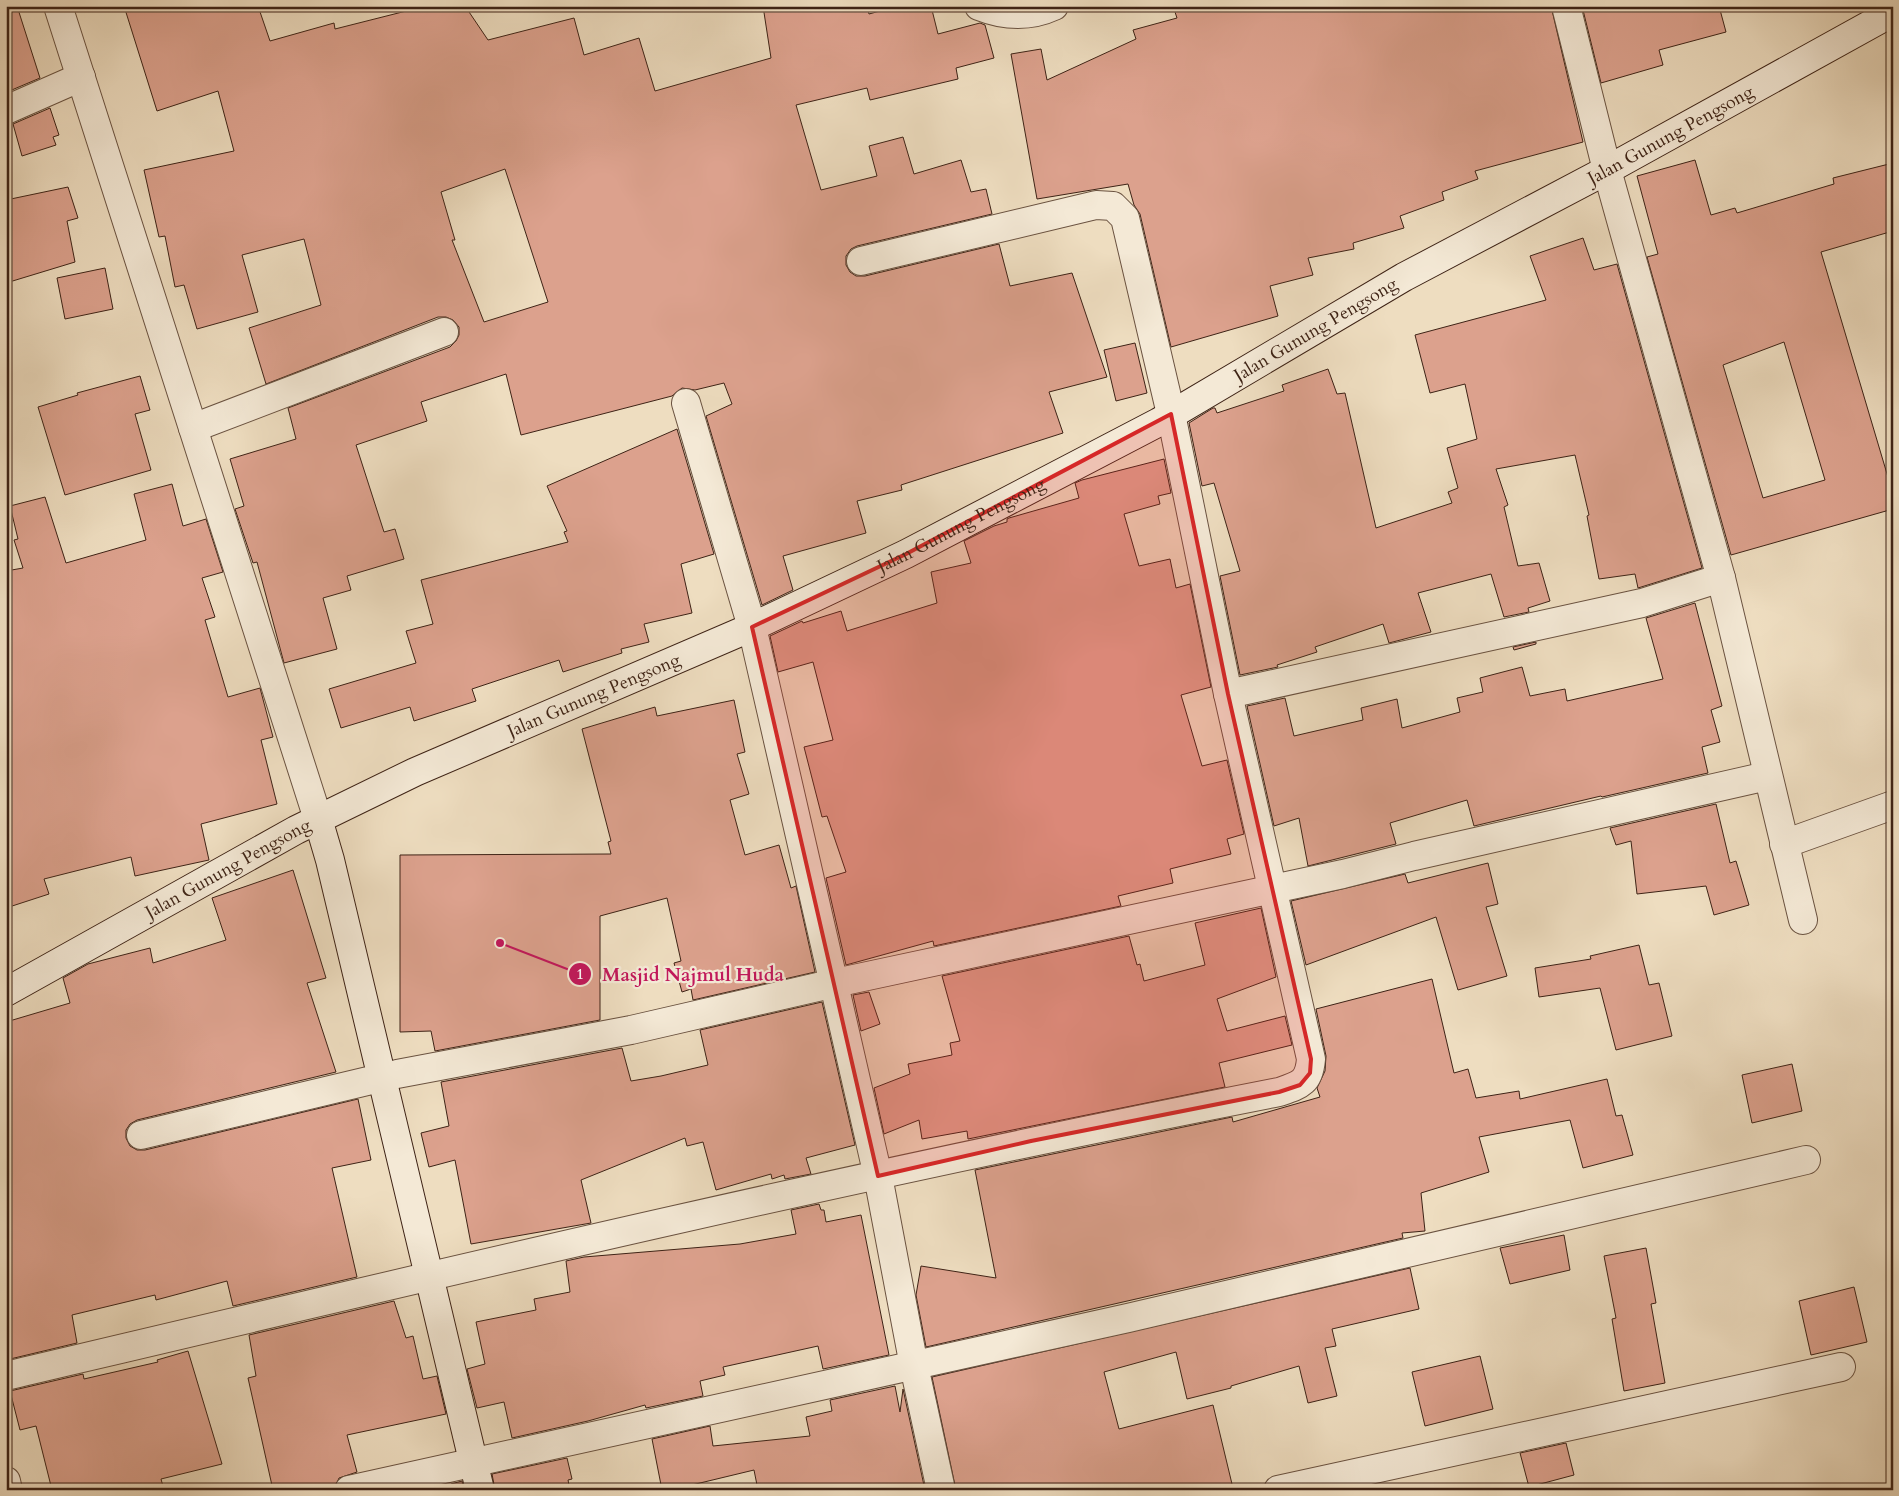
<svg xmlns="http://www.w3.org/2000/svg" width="1899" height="1496" font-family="Cardo,serif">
  <rect width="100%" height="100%" fill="#eeddc0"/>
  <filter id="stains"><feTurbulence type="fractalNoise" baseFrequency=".004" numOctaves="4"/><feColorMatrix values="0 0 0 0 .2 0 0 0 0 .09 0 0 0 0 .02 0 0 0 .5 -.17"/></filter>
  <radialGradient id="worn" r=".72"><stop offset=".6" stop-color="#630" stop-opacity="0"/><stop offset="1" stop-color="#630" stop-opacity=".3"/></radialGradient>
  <g fill="#dca18d" stroke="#3e2316" fill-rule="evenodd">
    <polygon points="6,6 17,6 40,78 7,92"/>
    <path d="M124 6H258L270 41 334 23 335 29 426 6H465L488 40 574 18 584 55 639 38 655 91 771 58 763 6H867L869 14 898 6H931L938 34 980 23 985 25 994 58 956 68 958 79 870 100 867 88 796 105 821 190 877 176 869 146 903 137 914 174 961 160 971 192 986 189 992 214 857 246 851 249 846 256V265L850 272 856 276H865L999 244 1010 286 1072 273 1107 377 1049 392 1063 433 901 485 902 490 857 501 866 533 783 556 793 590 762 605 706 416 732 404 724 383 695 390 682 388 672 396 521 435 506 374 421 402 427 421 356 445 384 532 395 529 404 559 347 576 351 590 323 598 337 649 284 663 257 562 253 563 235 509 244 506 230 459 296 439 288 408 450 347 456 341 459 335V327L453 320 446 317H438L266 384 249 328 321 305 304 239 242 255 258 312 197 329 184 285 175 287 165 236 159 237 144 170 234 151 218 91 157 111ZM505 169 548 302 484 322 452 240H455L441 192Z"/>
    <polygon points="1173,6 1551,6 1583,142 1475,171 1478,179 1442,192 1444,200 1400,216 1404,228 1353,243 1354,249 1308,258 1313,275 1270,286 1278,316 1171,347 1140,214 1134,205 1128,184 1037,199 1011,54 1041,49 1047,80 1136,39 1133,30 1177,18"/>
    <polygon points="1582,6 1719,6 1726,32 1659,50 1663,65 1601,83"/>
    <polygon points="50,108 59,135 53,137 56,145 22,156 13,124"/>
    <path d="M1695 160 1711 215 1735 208 1737 213 1834 184 1833 178 1893 163V231L1821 252 1893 494V509L1731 555 1647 257 1658 254 1637 176ZM1784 342 1825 480 1763 498 1723 365Z"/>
    <polygon points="68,187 78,218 67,221 75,262 6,283 6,200"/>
    <polygon points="1583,238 1594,270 1617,264 1702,568 1638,588 1635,574 1599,579 1587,516 1589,515 1575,455 1496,469 1508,505 1504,507 1518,566 1539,563 1550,601 1528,608 1529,612 1504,617 1491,574 1418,593 1431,632 1389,643 1383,624 1315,647 1317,652 1277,665 1278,667 1240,675 1220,576 1240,571 1214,483 1202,486 1189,423 1213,408 1215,408 1217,413 1284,391 1282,385 1328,369 1337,394 1345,393 1376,528 1452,503 1448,492 1458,488 1447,448 1477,439 1465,384 1430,393 1415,335 1546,300 1530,256"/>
    <polygon points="105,268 113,309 65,319 57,278"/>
    <polygon points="1135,343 1147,393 1116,401 1104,350"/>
    <polygon points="140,376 150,410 135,414 151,470 65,495 38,407 78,395 77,393"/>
    <polygon points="677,429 714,554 681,564 692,613 644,624 649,642 621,649 622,653 563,672 559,660 472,689 476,701 414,721 410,707 341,728 329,689 416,663 406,631 433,624 421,580 568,542 564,532 567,531 547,486"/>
    <polygon points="1164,459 1171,493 1158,496 1160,504 1124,514 1139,566 1170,559 1176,588 1190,584 1211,687 1181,695 1202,766 1227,760 1244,834 1227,839 1231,854 1170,869 1173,883 1118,896 1121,906 934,946 933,941 846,965 826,878 846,872 827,816 822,817 804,747 833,740 813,662 778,672 770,636 802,621 803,623 841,611 847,631 937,603 931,572 971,563 964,541 994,526 1007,522 1007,519 1009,518 1079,498 1075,483 1082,480"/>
    <polygon points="172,484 183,526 206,519 223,572 202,578 215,617 205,620 228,697 260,688 273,737 261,740 277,804 201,824 209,860 135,876 131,857 44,879 49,894 6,908 6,571 23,568 14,540 18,539 10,506 45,497 66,563 146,540 134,494"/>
    <polygon points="1695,603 1722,706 1711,710 1720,742 1702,747 1708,773 1602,797 1601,796 1474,826 1467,800 1390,823 1396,844 1308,866 1299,818 1274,826 1247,706 1285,698 1294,736 1363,720 1361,708 1397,699 1402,728 1460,712 1457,698 1483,692 1480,678 1522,667 1530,696 1565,689 1567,701 1663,679 1646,618"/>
    <polygon points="1536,642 1536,644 1514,650 1513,647"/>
    <polygon points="734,700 745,752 737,754 749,794 730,800 745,855 779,845 791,888 796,886 815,972 693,1000 691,989 682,992 674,963 681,961 667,898 600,916 600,1020 435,1051 431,1031 400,1032 400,855 611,854 608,842 611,841 582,729 655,707 657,716"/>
    <polygon points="1716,804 1730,863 1736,861 1749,905 1714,915 1706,886 1637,894 1631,841 1616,845 1610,828"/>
    <polygon points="1488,863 1498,904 1486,907 1507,976 1458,990 1436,917 1306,965 1291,901 1405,874 1408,883"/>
    <polygon points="293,870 326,978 307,983 336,1072 137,1120 130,1124 126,1130 126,1138 130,1146 137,1150 145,1150 358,1099 371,1160 332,1168 357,1277 233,1306 227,1281 156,1300 155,1295 72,1315 77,1343 6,1360 6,1022 70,1003 63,978 88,964 150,948 153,963 226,940 212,898"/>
    <polygon points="1261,908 1276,977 1217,999 1227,1031 1285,1016 1292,1045 1219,1063 1225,1087 968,1139 967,1131 922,1139 919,1120 884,1134 874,1088 910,1074 908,1064 952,1055 950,1043 960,1041 942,976 1129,936 1137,965 1140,964 1144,981 1205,965 1195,923"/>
    <polygon points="1639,945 1649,985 1659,983 1672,1036 1616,1050 1600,988 1539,997 1535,968 1591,959 1590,956"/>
    <polygon points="1432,979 1454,1073 1468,1069 1476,1098 1519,1091 1520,1099 1607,1079 1616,1116 1622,1115 1633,1155 1583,1168 1570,1120 1479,1137 1489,1172 1421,1193 1425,1231 1402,1233 1403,1238 926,1347 916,1295 921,1266 996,1278 975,1170 1232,1117 1233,1122 1320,1097 1317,1088 1325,1071 1326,1056 1316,1009"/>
    <polygon points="869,992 880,1024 861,1031 853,995"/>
    <polygon points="822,1002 855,1145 806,1158 811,1174 785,1179 784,1175 772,1179 771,1174 716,1190 703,1142 687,1146 685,1138 581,1180 591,1223 471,1244 455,1160 429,1167 421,1133 449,1126 441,1082 622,1048 631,1081 661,1076 708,1065 700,1030"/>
    <polygon points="1792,1064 1802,1111 1752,1123 1742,1075"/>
    <polygon points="819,1204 821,1210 824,1210 826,1222 861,1215 889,1355 823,1369 818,1346 723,1367 725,1375 700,1381 703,1396 646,1408 645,1405 588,1421 512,1438 504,1402 477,1408 467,1369 485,1364 476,1322 536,1310 534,1299 570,1292 566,1261 584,1257 740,1244 796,1234 791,1210"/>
    <polygon points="1564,1235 1570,1270 1510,1284 1500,1248"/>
    <polygon points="1646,1248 1656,1303 1651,1304 1665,1383 1624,1391 1612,1319 1616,1318 1604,1256"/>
    <polygon points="1410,1268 1419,1309 1332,1329 1336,1346 1325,1348 1337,1396 1308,1403 1299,1366 1231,1386 1231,1388 1187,1399 1176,1352 1104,1372 1119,1429 1213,1405 1232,1484 1210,1490 956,1490 932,1377"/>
    <polygon points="1854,1287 1867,1342 1811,1355 1799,1301"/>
    <polygon points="394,1301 406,1338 413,1336 423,1379 437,1376 446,1414 347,1435 357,1472 339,1478 334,1490 273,1490 248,1378 256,1376 249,1335"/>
    <polygon points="188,1351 222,1464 161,1479 164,1490 52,1490 36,1426 20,1430 10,1391 83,1374 84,1379 158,1362 157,1360"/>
    <polygon points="1480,1356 1493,1409 1425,1426 1412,1372"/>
    <polygon points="895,1386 900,1412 903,1389 925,1490 758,1490 754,1470 671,1490 662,1490 652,1439 710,1426 713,1446 810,1436 806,1417 832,1411 830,1400"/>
    <polygon points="1566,1443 1574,1475 1529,1487 1520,1453"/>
    <polygon points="567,1458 572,1479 568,1480 570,1490 495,1490 492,1474"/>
    <polygon points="462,1481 464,1490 451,1490 451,1484"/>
  </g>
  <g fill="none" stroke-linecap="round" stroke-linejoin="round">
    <defs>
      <g id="street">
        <polyline points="58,6 318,819"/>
        <path d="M979 6C1004 16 1028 18 1054 6"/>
        <polyline points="6,110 81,77"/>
        <polyline points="686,403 752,627 878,1176 914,1366 941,1490"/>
        <polyline points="193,428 444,332"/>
        <polyline points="1721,578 1803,920"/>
        <polyline points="1228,694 1642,603 1721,578 1607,170 1566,6"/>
        <polyline points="1784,844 1893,805"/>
        <polyline points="141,1135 397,1074 631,1030 835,983 1343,874 1414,856 1767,776"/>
        <path d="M6 1376C429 1276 852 1175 1279 1092 1300 1085 1309 1083 1311 1059L1228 694 1171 414 1125 218 1113 206 1096 205 861 261"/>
        <polyline points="6,1481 8,1490"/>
        <polyline points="349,1490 1128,1318 1806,1160"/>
        <polyline points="1278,1490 1841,1367"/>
      </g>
      <g id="secondary">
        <polyline points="318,819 330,860 480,1490"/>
        <path id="s1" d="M6 992 296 830 415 772 752 627 906 554 1159 422 1404 277 1607 170 1893 12"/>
      </g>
    </defs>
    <use href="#street" stroke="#6a5240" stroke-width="30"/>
    <use href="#secondary" stroke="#3e2316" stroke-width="30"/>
    <use href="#street" stroke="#f4e9d6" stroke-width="28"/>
    <use href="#secondary" stroke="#f4e9d6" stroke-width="28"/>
  </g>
  <path fill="#d62828" fill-opacity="0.2" stroke="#d62828" stroke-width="4" stroke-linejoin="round" d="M1171 414 1228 694 1311 1059 1310 1073 1300 1085 1279 1092 1031 1141 878 1176 752 627 906 554Z"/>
  <g text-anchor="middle" stroke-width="4.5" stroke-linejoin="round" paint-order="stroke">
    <g font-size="18" fill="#3e2316" stroke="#f4e9d6">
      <text dy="6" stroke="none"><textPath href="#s1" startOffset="1874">Jalan Gunung Pengsong</textPath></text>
      <text dy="6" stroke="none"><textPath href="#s1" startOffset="1469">Jalan Gunung Pengsong</textPath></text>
      <text dy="6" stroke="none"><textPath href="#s1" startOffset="1064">Jalan Gunung Pengsong</textPath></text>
      <text dy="6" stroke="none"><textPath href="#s1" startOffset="659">Jalan Gunung Pengsong</textPath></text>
      <text dy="6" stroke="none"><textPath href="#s1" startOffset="254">Jalan Gunung Pengsong</textPath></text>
    </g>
  </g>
  <path fill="none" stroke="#c2185b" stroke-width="2" d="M500 943L580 974"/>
  <g fill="#c2185b" stroke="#f4e9d6" stroke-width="2">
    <circle cx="500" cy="943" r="5"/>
    <circle cx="580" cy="974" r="12"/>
  </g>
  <g font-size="15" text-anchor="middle" font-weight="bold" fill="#fff">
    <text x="580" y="979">1</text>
  </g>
  <g font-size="19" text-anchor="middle" font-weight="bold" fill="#c2185b" stroke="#f4e9d6" stroke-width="4.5" stroke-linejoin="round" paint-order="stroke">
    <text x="693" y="981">Masjid Najmul Huda</text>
  </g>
  <rect width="1899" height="1496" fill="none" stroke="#eeddc0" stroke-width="25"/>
  <rect x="8" y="8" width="1884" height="1481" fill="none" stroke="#3e2316" stroke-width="2.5"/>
  <rect x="12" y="12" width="1874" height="1471" fill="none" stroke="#3e2316"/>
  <rect width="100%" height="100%" filter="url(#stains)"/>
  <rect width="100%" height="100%" fill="url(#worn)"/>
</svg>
